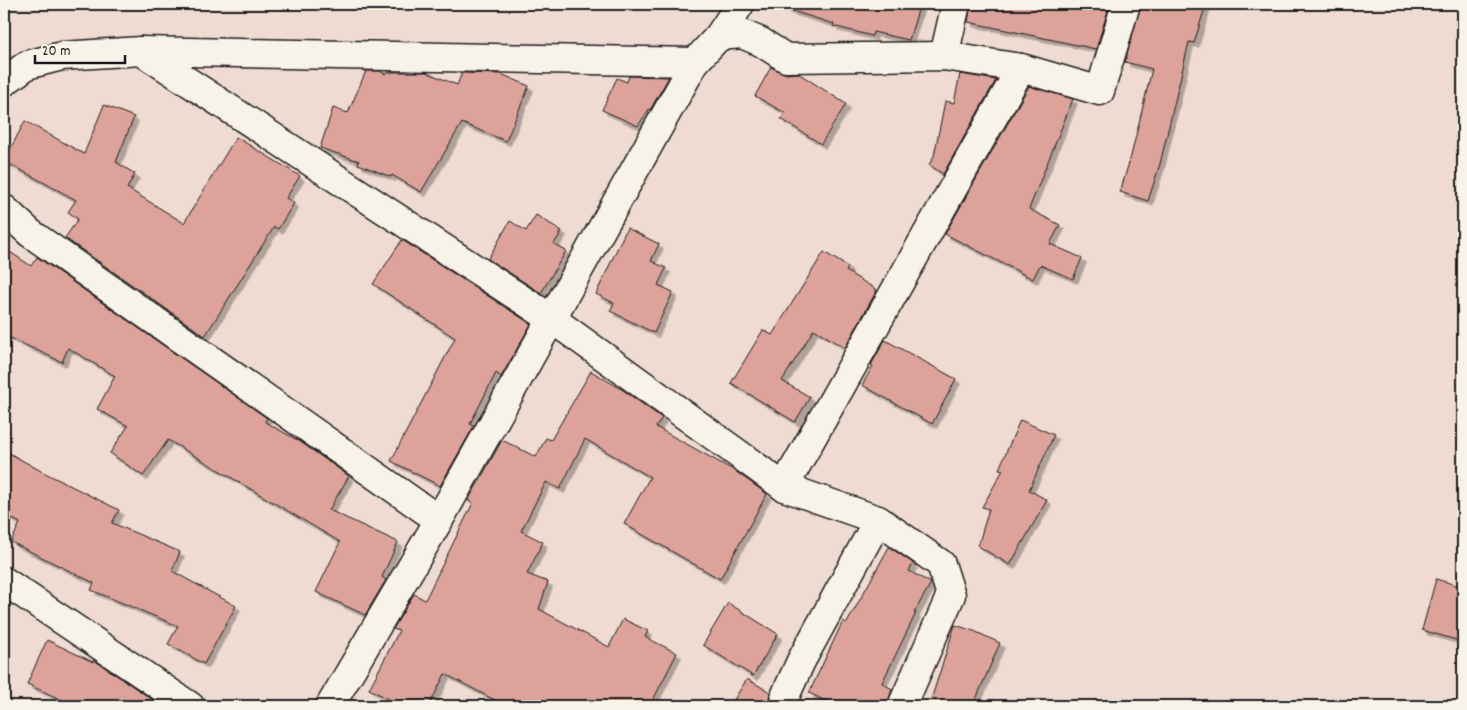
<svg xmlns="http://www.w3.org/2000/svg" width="1467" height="710" font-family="Dekko,sans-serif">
  <defs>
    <filter id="shadow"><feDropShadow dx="4.5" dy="4.5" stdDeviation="0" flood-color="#0004"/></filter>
  </defs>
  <rect width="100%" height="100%" fill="#efdbd1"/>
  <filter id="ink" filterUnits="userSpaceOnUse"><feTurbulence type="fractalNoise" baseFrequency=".02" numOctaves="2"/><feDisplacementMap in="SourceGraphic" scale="10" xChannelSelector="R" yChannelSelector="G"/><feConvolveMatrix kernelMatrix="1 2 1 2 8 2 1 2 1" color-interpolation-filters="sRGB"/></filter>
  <g filter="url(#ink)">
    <g fill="#dda39a" stroke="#1c1c1c" filter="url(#shadow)">
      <polygon points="786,4 920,4 909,40 873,32 872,36 833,26 834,24 786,9"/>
      <polygon points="971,4 1110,4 1096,49 968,22"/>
      <polygon points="1141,4 1206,4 1194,43 1189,42 1160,164 1148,201 1120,192 1131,156 1152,69 1125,62"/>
      <polygon points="771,67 786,74 798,73 846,104 821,144 781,119 785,113 755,96"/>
      <polygon points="366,71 379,71 386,74 388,72 426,72 457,85 462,73 501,74 529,86 506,141 462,123 421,192 392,175 391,177 358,164 359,161 320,148 333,108 348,113"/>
      <polygon points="960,74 996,80 943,174 929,165 934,156 945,101 954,103"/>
      <polygon points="629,76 669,77 650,110 649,109 638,126 602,110 617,78 627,82"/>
      <polygon points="1029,86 1073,99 1029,209 1060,225 1050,244 1082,258 1073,279 1040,265 1033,279 945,234"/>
      <polygon points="104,105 134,117 116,162 135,174 127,188 184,223 236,137 300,176 286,198 294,203 278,229 274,227 205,336 65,238 78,219 68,212 76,200 4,161 25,121 84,154"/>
      <polygon points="536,215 562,231 554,244 566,251 541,293 488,259 510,221 526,231"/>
      <polygon points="627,228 659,244 651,261 666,268 658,285 673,292 654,333 610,311 614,303 596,294"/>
      <polygon points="402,240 531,324 501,377 496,373 470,424 474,426 440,486 391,461 455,338 373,284"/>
      <polygon points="4,248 31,266 37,257 267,418 265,422 299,441 349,476 329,510 398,542 382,577 386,580 365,615 316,592 340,542 168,440 143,476 110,453 128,426 97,409 115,376 68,348 62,362 4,335"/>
      <polygon points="824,252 848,267 846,271 877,290 845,348 814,329 782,381 810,397 795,422 731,383 763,330 772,335"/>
      <polygon points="885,340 956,379 932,424 862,385 873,366 871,365"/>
      <polygon points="591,371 623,390 662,418 656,427 735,471 767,494 720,579 624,524 650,477 585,439 560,489 546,482 521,531 543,542 527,574 548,582 539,609 609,647 623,619 648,631 645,637 677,653 650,706 506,706 445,674 429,706 402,706 369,689 399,631 393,629 414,594 425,600 473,503 468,501 502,440 536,457 546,438 551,440"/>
      <polygon points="1020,420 1054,435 1029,490 1047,500 1010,565 978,546 989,509 982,507 1003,470 999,469"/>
      <polygon points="4,450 41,471 119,510 112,523 180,552 172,571 236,606 204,664 168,644 178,626 91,590 94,583 11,542 20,523 4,514"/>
      <polygon points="889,547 913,563 909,571 931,583 914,613 916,613 882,683 892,689 887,706 836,706 809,693 843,621 847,623"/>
      <polygon points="1436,579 1463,587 1463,642 1422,630"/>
      <polygon points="728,603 778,634 753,676 703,645"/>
      <polygon points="955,625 974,631 1000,643 973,706 929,706"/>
      <polygon points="47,640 93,662 94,660 162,706 75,706 27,684"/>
      <polygon points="747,679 770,692 768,706 730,706"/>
    </g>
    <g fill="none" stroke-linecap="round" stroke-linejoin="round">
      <defs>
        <g id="minor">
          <polyline points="719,36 742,34 761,42 786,58 944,56 1021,68 1100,91 1126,4"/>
          <polyline points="141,51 552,319 784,487 878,520 941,564 951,595 902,706"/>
          <polyline points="944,56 956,4"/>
          <polyline points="4,82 27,65 62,56 141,51 695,62"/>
          <polyline points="4,209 30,233 439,520"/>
          <polyline points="784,487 1021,68"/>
          <polyline points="4,581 190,706"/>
          <polyline points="330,706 439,520 695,62 719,36 740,4"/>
          <polyline points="783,706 786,694 801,661 878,520"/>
        </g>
      </defs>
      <use href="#minor" stroke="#1c1c1c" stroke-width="31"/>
      <use href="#minor" stroke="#f7f3e8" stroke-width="28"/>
    </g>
  </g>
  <rect width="1467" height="710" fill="none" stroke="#f7f3e8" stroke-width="20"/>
  <rect x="10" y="10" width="1447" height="690" fill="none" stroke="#1c1c1c" stroke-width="2" filter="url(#ink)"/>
  <path d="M35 55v8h90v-8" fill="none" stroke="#1c1c1c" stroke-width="2.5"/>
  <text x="42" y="55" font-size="15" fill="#1c1c1c" stroke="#f7f3e8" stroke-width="4" paint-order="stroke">20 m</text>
</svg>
